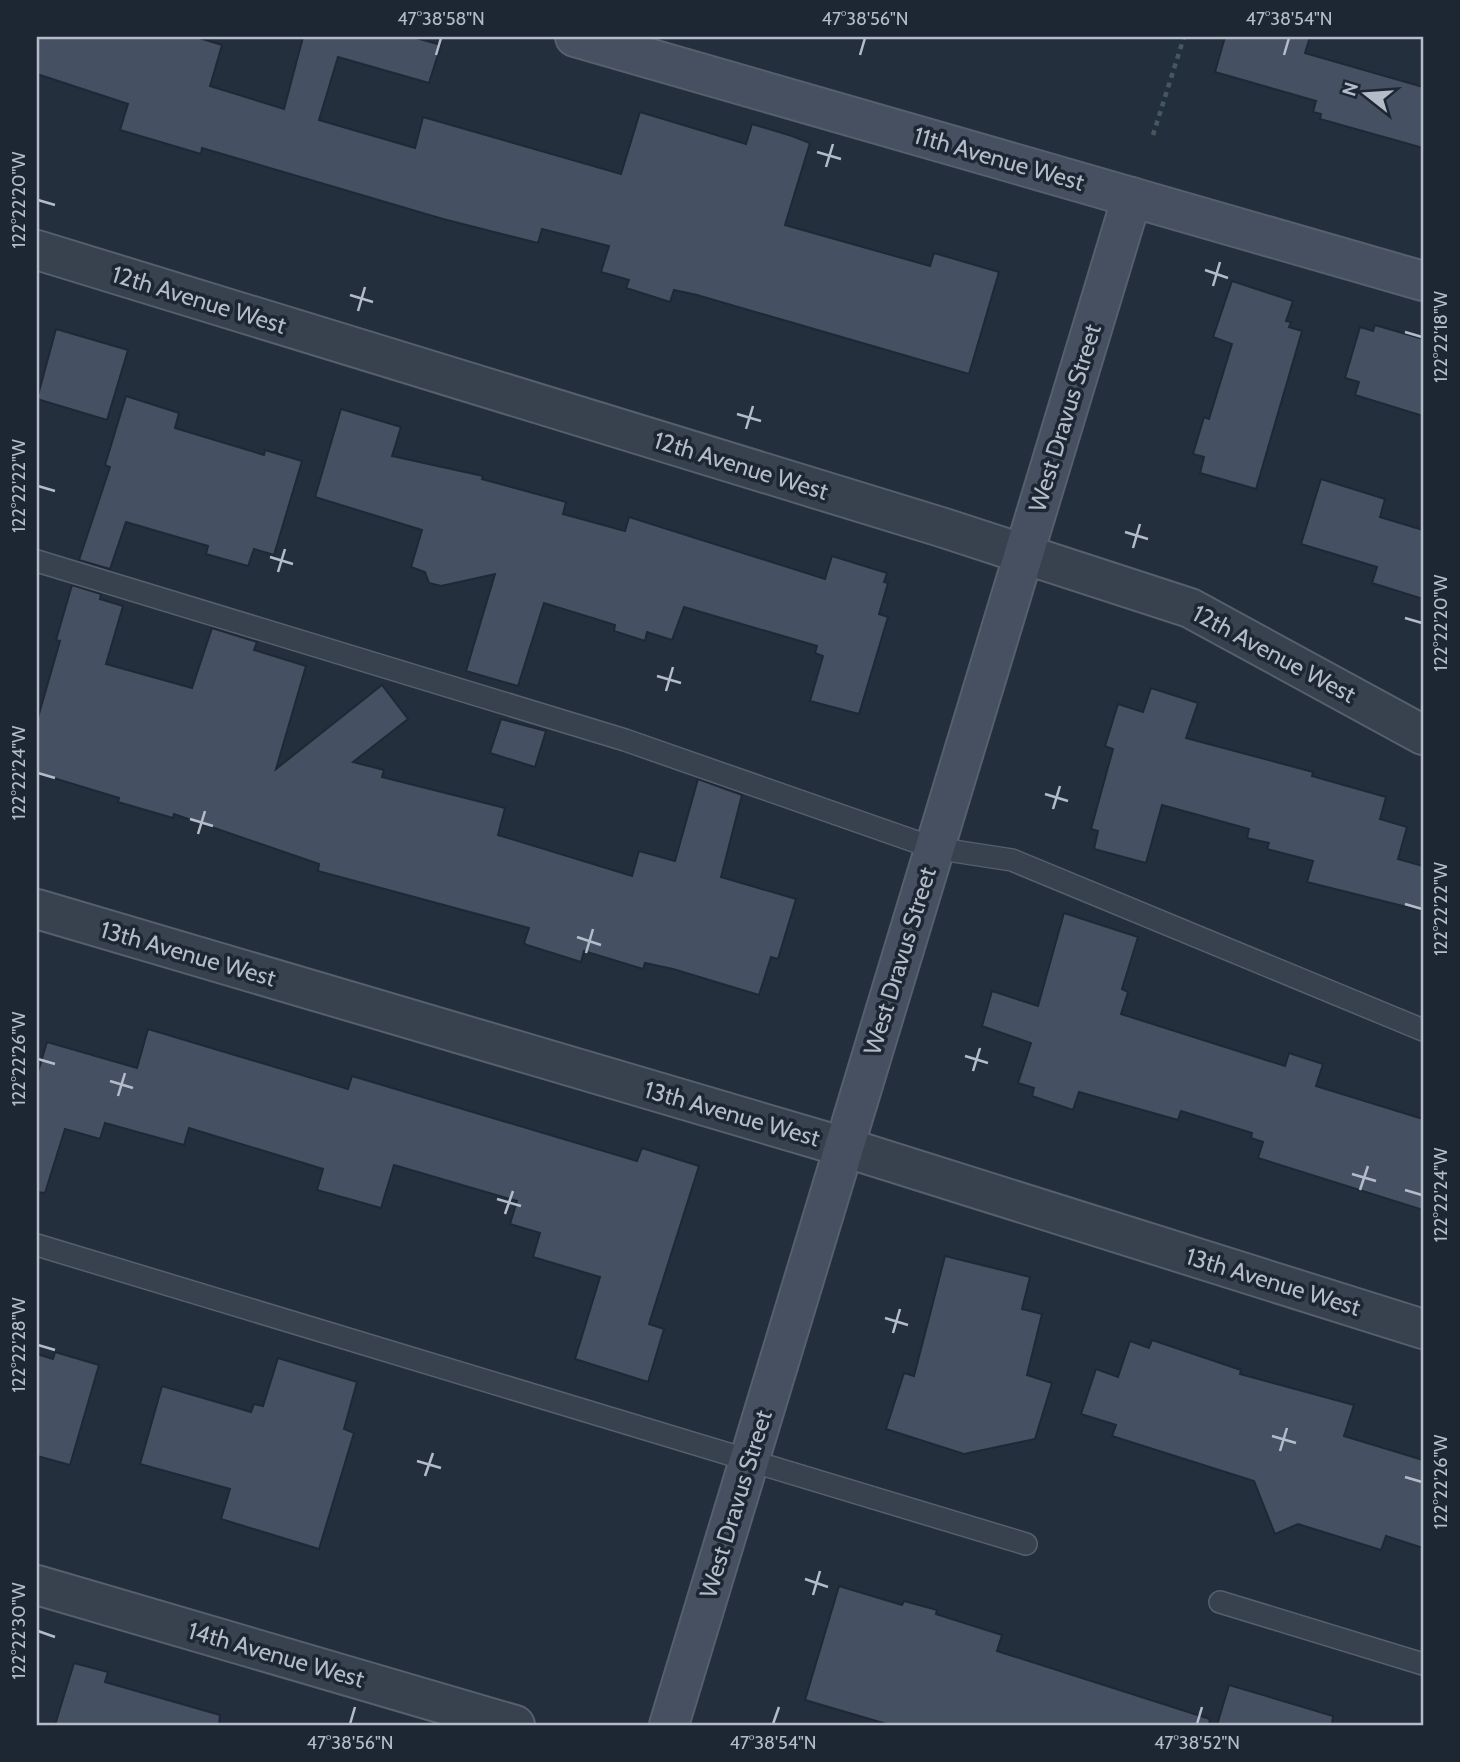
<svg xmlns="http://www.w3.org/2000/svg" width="1460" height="1762" font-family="Cabin,sans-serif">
  <rect width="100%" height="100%" fill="#242f3e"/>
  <g fill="#455162" stroke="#1f2835" stroke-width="2">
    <polygon points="37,37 196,37 222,45 210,86 284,109 303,37 413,37 441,45 429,83 338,57 319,120 415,148 423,117 621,174 640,112 746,144 752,124 792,136 810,143 785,225 930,266 934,253 999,272 969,374 697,295 674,290 670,302 626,288 629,280 601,272 609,246 542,229 538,243 443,219 202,148 201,154 120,130 128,104 37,74"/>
    <polygon points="1225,37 1310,37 1305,53 1423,87 1423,148 1320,119 1321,114 1313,112 1316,101 1215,72"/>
    <polygon points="1232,281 1293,301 1286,321 1291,322 1289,327 1302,331 1256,489 1200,473 1204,457 1193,454 1204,417 1209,419 1232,344 1213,337"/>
    <polygon points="1375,325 1423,339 1423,416 1355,395 1359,382 1345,378 1360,327 1373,331"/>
    <polygon points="56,329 128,350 107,420 37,399"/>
    <polygon points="126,396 179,413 175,428 264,455 265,450 302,461 274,555 254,549 248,566 206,554 208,546 126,522 110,569 79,560 110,467 105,465"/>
    <polygon points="341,409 401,427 392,456 483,476 482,479 566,502 563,514 625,531 629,517 825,579 832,556 887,573 884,582 888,583 879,614 888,617 859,714 810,701 823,656 815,653 817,646 684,607 672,640 647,632 645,641 614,631 615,625 544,603 518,686 466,671 495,574 441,586 429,583 425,572 411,567 422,530 315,497"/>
    <polygon points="1321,479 1385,499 1380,517 1423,530 1423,599 1372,583 1377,567 1301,544"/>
    <polygon points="72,585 101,594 100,599 123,606 106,664 192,688 212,628 257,642 254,650 306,666 276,769 382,685 408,719 353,762 384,770 382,777 505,808 498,835 632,876 639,851 675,861 698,779 742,795 721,877 796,899 778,959 771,957 759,995 673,969 645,963 643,969 584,951 581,962 527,945 524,943 529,928 318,871 319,864 174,814 173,818 118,802 119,798 37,773 37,721 60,641 56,640"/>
    <polygon points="1151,688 1198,703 1186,738 1313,772 1312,776 1386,797 1380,819 1407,827 1398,859 1423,866 1423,911 1307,882 1313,861 1267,849 1269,843 1247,838 1249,829 1162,805 1146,863 1094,849 1098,831 1091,829 1113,749 1105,746 1118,704 1143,712"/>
    <polygon points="501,719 546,731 535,767 490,753"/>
    <polygon points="1064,913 1138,937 1122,989 1128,992 1121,1014 1285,1066 1289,1053 1323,1064 1316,1086 1423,1119 1423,1210 1258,1158 1263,1142 1251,1138 1252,1133 1181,1111 1178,1120 1079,1092 1073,1110 1032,1096 1034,1088 1018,1083 1031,1043 982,1026 992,991 1038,1006"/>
    <polygon points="148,1029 348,1089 352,1076 637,1161 642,1148 699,1166 649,1324 664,1329 648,1382 575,1359 600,1277 533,1257 540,1233 510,1224 517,1201 394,1165 381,1208 317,1190 323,1169 189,1128 184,1145 105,1123 100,1139 65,1129 45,1193 37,1192 37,1075 47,1042 137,1068"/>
    <polygon points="945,1256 1030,1277 1022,1309 1042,1314 1027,1375 1052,1383 1035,1439 964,1454 886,1429 904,1373 914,1376"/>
    <polygon points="1152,1340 1241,1370 1240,1374 1354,1405 1344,1436 1423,1460 1423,1548 1386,1536 1381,1550 1298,1524 1275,1534 1254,1481 1112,1436 1116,1425 1081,1414 1096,1369 1118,1377 1130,1341 1149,1348"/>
    <polygon points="55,1352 99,1365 70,1465 37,1456 37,1354 53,1359"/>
    <polygon points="278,1358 357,1382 344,1429 354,1433 319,1549 221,1519 230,1489 140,1464 162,1386 251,1412 254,1404 263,1406"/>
    <polygon points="839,1586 902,1605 904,1601 937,1610 936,1614 1002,1635 997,1651 1210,1719 1209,1725 890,1725 805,1700"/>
    <polygon points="74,1663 108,1672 105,1682 220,1715 219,1725 55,1725"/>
    <polygon points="1229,1685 1333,1716 1332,1725 1217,1725"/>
  </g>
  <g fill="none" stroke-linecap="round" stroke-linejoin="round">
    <defs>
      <g id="lane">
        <polyline points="37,561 625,740 934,848 1012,860 1423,1030"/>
        <polyline points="37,1245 1026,1544"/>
        <polyline points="1220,1602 1423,1664"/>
      </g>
      <g id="street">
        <polyline points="37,250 941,527 1190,608 1423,735"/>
        <polyline points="37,909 844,1147 1423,1329"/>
        <polyline points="37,1585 515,1725"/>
      </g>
      <g id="secondary">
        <polyline points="575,37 1423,281"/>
        <polyline points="669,1725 1132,197"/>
      </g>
    </defs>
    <use href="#lane" stroke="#565f6c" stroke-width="24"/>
    <use href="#street" stroke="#565f6c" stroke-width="42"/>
    <use href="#secondary" stroke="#565f6c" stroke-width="42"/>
    <polyline stroke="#44595c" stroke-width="4.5" stroke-dasharray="5 5" stroke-linecap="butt" points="1153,135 1184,37"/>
    <use href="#lane" stroke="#38414e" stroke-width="21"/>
    <use href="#street" stroke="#38414e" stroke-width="38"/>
    <use href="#secondary" stroke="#465061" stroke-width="38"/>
  </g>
  <path fill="none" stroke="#b4bcc9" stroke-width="2.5" d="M436 55 441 38M860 55 865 38M1284 55 1289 38M817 152 841 159M826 167 833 144M38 200 55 205M1205 270 1228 278M1213 286 1220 262M350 295 373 302M358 311 365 287M1405 332 1422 337M737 414 761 421M746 429 753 406M38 486 55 491M1125 532 1148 539M1133 548 1140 524M270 557 293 564M278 572 285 549M1405 618 1422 623M657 676 681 683M666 691 673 667M38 773 55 778M1045 794 1068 801M1053 809 1060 786M190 819 213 826M198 834 205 811M1405 904 1422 909M577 937 601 945M586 953 593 929M965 1056 988 1063M38 1059 55 1064M973 1071 980 1048M110 1081 133 1088M118 1096 125 1073M1352 1174 1376 1181M1360 1190 1368 1166M1405 1190 1422 1195M497 1199 521 1206M505 1214 513 1191M885 1318 908 1325M893 1333 900 1309M38 1345 55 1350M1272 1436 1296 1443M1280 1451 1287 1428M417 1461 441 1468M425 1476 433 1453M1405 1477 1422 1482M805 1579 828 1587M813 1595 820 1571M38 1631 55 1637M350 1724 355 1707M773 1724 779 1707M1197 1724 1202 1707"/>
  <g text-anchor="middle" stroke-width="7" stroke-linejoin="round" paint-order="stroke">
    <g font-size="24" fill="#b4bcc9" stroke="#1d2633">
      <text transform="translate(999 159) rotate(16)" y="8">11th Avenue West</text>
      <text transform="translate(199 300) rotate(17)" y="8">12th Avenue West</text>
      <text transform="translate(1065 418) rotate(-73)" y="8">West Dravus Street</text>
      <text transform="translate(741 466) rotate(17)" y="8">12th Avenue West</text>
      <text transform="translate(1274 654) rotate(28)" y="8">12th Avenue West</text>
      <text transform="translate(188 954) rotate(16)" y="8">13th Avenue West</text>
      <text transform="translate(900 961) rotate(-73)" y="8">West Dravus Street</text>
      <text transform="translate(732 1114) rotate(16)" y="8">13th Avenue West</text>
      <text transform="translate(1273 1282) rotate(17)" y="8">13th Avenue West</text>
      <text transform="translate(736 1504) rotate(-73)" y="8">West Dravus Street</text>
      <text transform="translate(276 1655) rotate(16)" y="8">14th Avenue West</text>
    </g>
  </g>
  <rect width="1460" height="1762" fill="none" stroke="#1d2633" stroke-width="77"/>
  <g transform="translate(1366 94) rotate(287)" stroke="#1d2633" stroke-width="5" paint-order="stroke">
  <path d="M0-5L12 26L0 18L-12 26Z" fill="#b4bcc9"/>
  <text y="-10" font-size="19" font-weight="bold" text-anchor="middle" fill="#b4bcc9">N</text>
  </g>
  <rect x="38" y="38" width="1384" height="1686" fill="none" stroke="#b4bcc9" stroke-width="2.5"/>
  <g font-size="18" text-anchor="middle" fill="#b4bcc9">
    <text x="441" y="25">47°38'58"N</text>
    <text x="865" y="25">47°38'56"N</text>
    <text x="1289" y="25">47°38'54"N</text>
    <text transform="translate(19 200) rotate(-90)" y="6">122°22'20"W</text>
    <text transform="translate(1441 337) rotate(-90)" y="6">122°22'18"W</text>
    <text transform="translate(19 486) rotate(-90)" y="6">122°22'22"W</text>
    <text transform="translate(1441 623) rotate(-90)" y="6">122°22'20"W</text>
    <text transform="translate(19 773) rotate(-90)" y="6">122°22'24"W</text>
    <text transform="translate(1441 909) rotate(-90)" y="6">122°22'22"W</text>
    <text transform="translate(19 1059) rotate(-90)" y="6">122°22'26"W</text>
    <text transform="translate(1441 1195) rotate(-90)" y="6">122°22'24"W</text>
    <text transform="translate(19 1345) rotate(-90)" y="6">122°22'28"W</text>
    <text transform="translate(1441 1482) rotate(-90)" y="6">122°22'26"W</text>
    <text transform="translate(19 1631) rotate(-90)" y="6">122°22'30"W</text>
    <text x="350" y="1749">47°38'56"N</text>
    <text x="773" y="1749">47°38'54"N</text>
    <text x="1197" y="1749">47°38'52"N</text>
  </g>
</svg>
